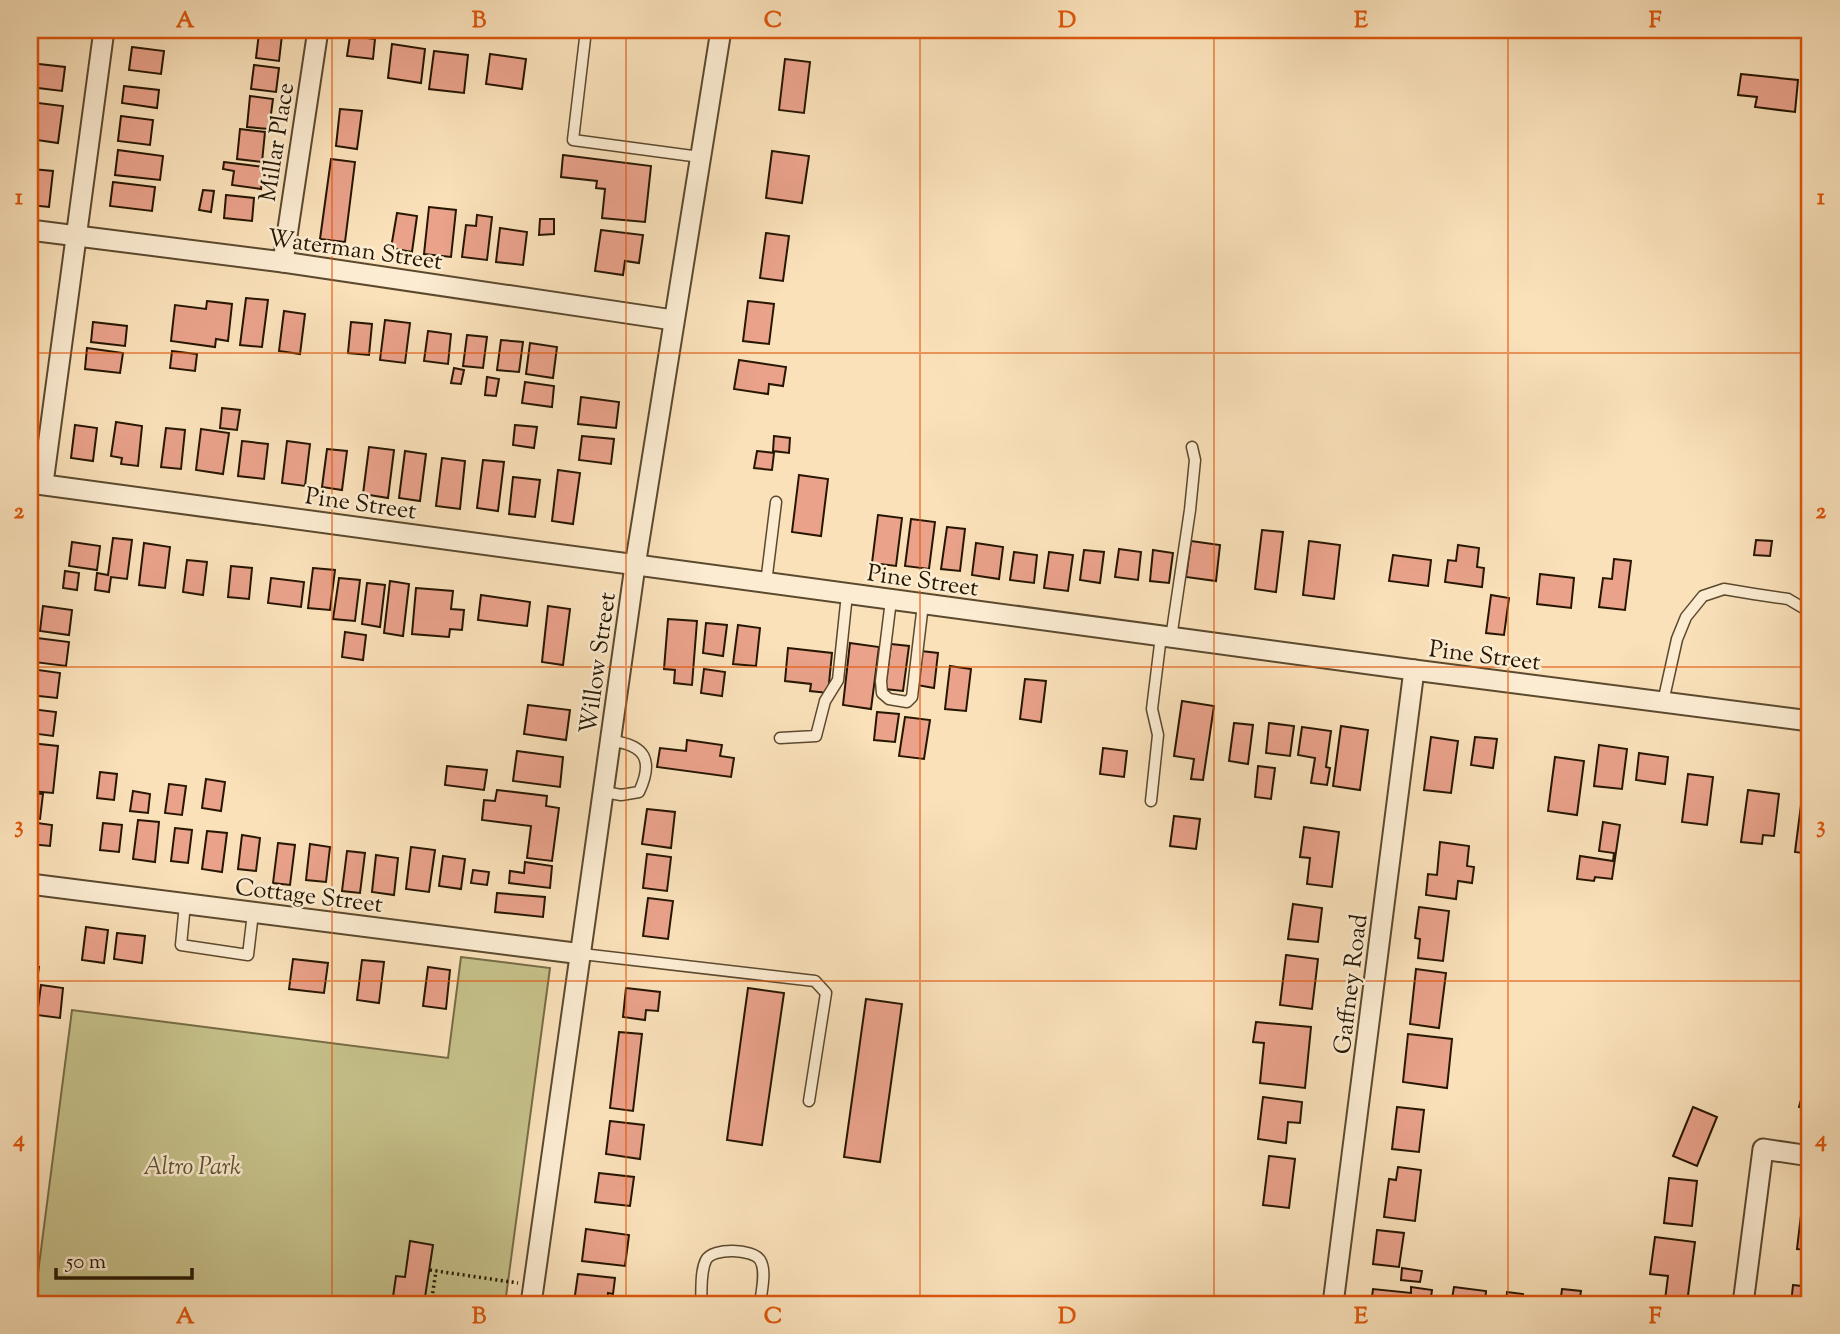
<svg xmlns="http://www.w3.org/2000/svg" width="1840" height="1334" font-family="'Sorts Mill Goudy',serif">
  <rect width="100%" height="100%" fill="#fae1ba"/>
  <filter id="stains"><feTurbulence type="fractalNoise" baseFrequency=".00286" numOctaves="4"/><feColorMatrix values="0 0 0 0 .2 0 0 0 0 .09 0 0 0 0 .02 0 0 0 .5 -.17"/></filter>
  <radialGradient id="worn" r=".72"><stop offset=".6" stop-color="#630" stop-opacity="0"/><stop offset="1" stop-color="#630" stop-opacity=".3"/></radialGradient>
  <polygon fill="#c6c18a" stroke="#766c45" stroke-width="2" points="461,957 550,968 505,1304 34,1304 72,1010 448,1058"/>
  <g fill="#eaa28b" stroke="#261600" stroke-width="2">
    <polygon points="138,30 175,30 174,37 137,33"/>
    <polygon points="259,33 282,35 279,61 256,58"/>
    <polygon points="350,36 375,39 373,59 347,56"/>
    <polygon points="392,44 425,49 421,83 388,78"/>
    <polygon points="132,47 164,51 161,74 129,70"/>
    <polygon points="434,51 468,55 464,93 429,89"/>
    <polygon points="490,54 526,59 522,89 486,84"/>
    <polygon points="785,59 810,62 804,113 779,110"/>
    <polygon points="30,63 65,67 62,91 30,87"/>
    <polygon points="254,65 279,68 276,92 251,89"/>
    <polygon points="1741,74 1798,80 1795,112 1755,107 1757,97 1738,95"/>
    <polygon points="124,86 159,90 157,108 122,103"/>
    <polygon points="250,96 273,99 269,129 247,127"/>
    <polygon points="30,102 63,106 58,143 30,139"/>
    <polygon points="340,109 362,111 357,149 336,146"/>
    <polygon points="121,116 153,120 150,145 118,141"/>
    <polygon points="240,129 265,132 262,162 237,159"/>
    <polygon points="118,150 163,156 160,180 115,175"/>
    <polygon points="772,151 809,156 802,203 766,198"/>
    <polygon points="563,155 651,166 645,222 602,218 605,189 596,188 597,181 561,177"/>
    <polygon points="331,159 355,162 345,242 320,239"/>
    <polygon points="224,162 264,167 261,189 232,185 234,171 223,169"/>
    <polygon points="32,169 53,171 49,207 30,205"/>
    <polygon points="113,182 155,187 152,211 110,206"/>
    <polygon points="203,190 214,191 211,212 199,210"/>
    <polygon points="226,195 254,198 252,221 224,218"/>
    <polygon points="429,207 456,210 451,257 424,254"/>
    <polygon points="397,213 417,216 412,252 391,248"/>
    <polygon points="477,215 492,217 487,260 462,257 466,225 476,226"/>
    <polygon points="540,219 554,219 554,234 539,235"/>
    <polygon points="500,228 527,232 523,265 496,262"/>
    <polygon points="601,230 643,235 639,263 625,261 623,275 595,271"/>
    <polygon points="766,233 789,236 783,281 760,278"/>
    <polygon points="30,272 37,272 31,323 30,323"/>
    <polygon points="246,298 268,300 262,347 240,345"/>
    <polygon points="207,301 232,304 228,341 216,339 215,347 171,341 175,305 206,309"/>
    <polygon points="748,301 774,304 769,344 743,341"/>
    <polygon points="284,311 305,314 300,354 279,351"/>
    <polygon points="385,320 410,323 405,363 380,360"/>
    <polygon points="93,322 127,326 125,346 91,342"/>
    <polygon points="351,322 372,324 369,355 348,353"/>
    <polygon points="428,331 451,334 448,364 424,361"/>
    <polygon points="467,335 487,337 483,368 463,366"/>
    <polygon points="501,340 523,342 519,372 497,370"/>
    <polygon points="530,343 557,347 553,378 526,374"/>
    <polygon points="87,348 123,353 120,373 85,369"/>
    <polygon points="172,351 197,354 195,371 170,368"/>
    <polygon points="739,360 786,367 783,386 769,384 768,394 734,389"/>
    <polygon points="454,368 464,370 461,384 451,383"/>
    <polygon points="487,377 499,379 496,396 485,395"/>
    <polygon points="525,382 554,386 552,407 522,403"/>
    <polygon points="581,397 619,402 616,428 578,424"/>
    <polygon points="222,408 240,410 237,430 220,428"/>
    <polygon points="116,422 142,426 138,466 121,464 122,458 111,456"/>
    <polygon points="75,425 97,428 93,461 71,458"/>
    <polygon points="515,425 537,427 534,448 513,445"/>
    <polygon points="166,428 185,430 181,469 161,467"/>
    <polygon points="201,429 229,433 223,474 196,470"/>
    <polygon points="582,436 614,439 611,464 579,460"/>
    <polygon points="774,436 790,438 789,453 773,451"/>
    <polygon points="242,441 268,444 264,479 238,476"/>
    <polygon points="287,441 310,444 305,486 282,483"/>
    <polygon points="369,447 394,450 388,498 363,494"/>
    <polygon points="327,449 347,451 342,490 322,487"/>
    <polygon points="405,451 426,454 420,501 399,498"/>
    <polygon points="757,451 774,453 772,470 754,468"/>
    <polygon points="442,458 465,461 460,509 436,506"/>
    <polygon points="483,460 504,462 498,511 477,508"/>
    <polygon points="558,470 580,473 573,524 552,521"/>
    <polygon points="799,475 828,479 821,536 792,532"/>
    <polygon points="513,477 540,480 535,517 509,514"/>
    <polygon points="878,515 902,518 896,566 872,563"/>
    <polygon points="911,519 935,522 929,569 905,566"/>
    <polygon points="947,527 965,529 960,571 941,569"/>
    <polygon points="1262,530 1283,532 1276,592 1255,589"/>
    <polygon points="113,538 132,540 127,579 111,577 109,592 95,590 97,573 108,575"/>
    <polygon points="1756,540 1772,541 1770,556 1754,555"/>
    <polygon points="1191,541 1220,545 1216,581 1186,577"/>
    <polygon points="1309,541 1340,545 1334,599 1303,595"/>
    <polygon points="72,542 100,546 97,570 69,566"/>
    <polygon points="144,543 170,547 165,588 139,585"/>
    <polygon points="976,543 1003,547 999,579 972,575"/>
    <polygon points="1458,545 1479,548 1477,567 1484,568 1482,587 1445,582 1448,560 1456,561"/>
    <polygon points="1119,549 1141,552 1138,580 1115,577"/>
    <polygon points="1084,550 1104,552 1100,583 1080,580"/>
    <polygon points="1153,550 1173,553 1169,583 1150,581"/>
    <polygon points="1014,552 1037,555 1034,583 1010,580"/>
    <polygon points="1049,552 1073,555 1068,591 1044,588"/>
    <polygon points="1393,555 1431,560 1428,586 1389,581"/>
    <polygon points="1614,559 1631,561 1625,610 1599,607 1603,578 1612,579"/>
    <polygon points="187,560 207,562 203,595 183,592"/>
    <polygon points="231,566 252,568 249,599 228,597"/>
    <polygon points="313,568 335,570 330,610 308,608"/>
    <polygon points="65,571 79,573 77,590 63,588"/>
    <polygon points="1540,574 1574,578 1571,608 1537,604"/>
    <polygon points="271,578 304,582 301,607 268,603"/>
    <polygon points="339,578 360,580 355,621 333,619"/>
    <polygon points="390,581 409,584 403,636 384,633"/>
    <polygon points="367,583 385,585 380,627 362,624"/>
    <polygon points="416,588 453,591 451,609 464,610 462,630 450,629 449,637 412,634"/>
    <polygon points="481,595 530,602 527,626 478,620"/>
    <polygon points="1491,595 1509,598 1504,635 1486,633"/>
    <polygon points="43,606 72,610 69,635 40,631"/>
    <polygon points="548,606 570,609 563,665 542,662"/>
    <polygon points="668,619 697,621 692,685 674,683 675,670 664,669"/>
    <polygon points="706,623 727,625 723,656 703,653"/>
    <polygon points="738,625 760,628 756,666 733,664"/>
    <polygon points="345,632 366,635 363,660 342,657"/>
    <polygon points="37,638 69,642 66,666 34,662"/>
    <polygon points="850,643 879,647 871,709 843,705"/>
    <polygon points="891,644 909,646 903,691 885,689"/>
    <polygon points="788,648 832,653 828,693 810,691 811,684 785,681"/>
    <polygon points="921,651 938,653 934,688 917,685"/>
    <polygon points="950,666 971,669 966,711 945,709"/>
    <polygon points="31,669 60,673 57,698 30,695"/>
    <polygon points="704,669 725,672 722,696 701,693"/>
    <polygon points="1025,679 1046,681 1041,722 1020,719"/>
    <polygon points="1182,701 1214,706 1203,780 1191,779 1194,759 1174,756"/>
    <polygon points="528,705 570,710 566,740 524,734"/>
    <polygon points="31,709 56,712 53,736 30,733"/>
    <polygon points="877,712 899,714 895,742 874,740"/>
    <polygon points="905,717 930,720 924,759 899,756"/>
    <polygon points="1234,723 1253,725 1248,764 1229,761"/>
    <polygon points="1269,723 1294,726 1290,756 1266,753"/>
    <polygon points="1341,726 1368,730 1360,790 1333,786"/>
    <polygon points="1302,727 1331,731 1326,767 1330,768 1327,785 1311,783 1315,758 1298,755"/>
    <polygon points="1431,737 1458,741 1451,793 1424,790"/>
    <polygon points="1475,737 1497,739 1493,768 1471,765"/>
    <polygon points="687,740 722,745 720,756 734,758 731,777 657,767 660,748 686,751"/>
    <polygon points="30,743 58,746 53,793 30,791"/>
    <polygon points="1599,745 1627,749 1622,789 1594,786"/>
    <polygon points="1103,748 1127,751 1124,777 1100,774"/>
    <polygon points="517,751 563,757 560,787 513,781"/>
    <polygon points="1639,753 1668,757 1665,784 1636,780"/>
    <polygon points="1555,757 1584,761 1577,815 1548,811"/>
    <polygon points="447,766 487,770 484,790 445,785"/>
    <polygon points="1258,766 1275,768 1271,799 1255,797"/>
    <polygon points="100,772 117,774 114,800 97,798"/>
    <polygon points="1688,774 1713,777 1707,825 1682,822"/>
    <polygon points="206,779 225,782 221,811 202,808"/>
    <polygon points="169,784 186,786 182,815 165,813"/>
    <polygon points="497,790 547,796 546,806 559,808 552,861 527,858 531,826 482,820 484,800 495,801"/>
    <polygon points="1748,790 1779,794 1774,836 1763,835 1762,844 1741,842"/>
    <polygon points="133,791 150,794 148,813 130,811"/>
    <polygon points="30,793 43,794 40,819 30,818"/>
    <polygon points="1802,797 1810,798 1810,854 1795,852"/>
    <polygon points="647,809 675,812 671,848 642,844"/>
    <polygon points="1174,816 1200,819 1196,849 1170,846"/>
    <polygon points="138,820 159,822 155,862 133,859"/>
    <polygon points="30,822 52,825 50,846 30,844"/>
    <polygon points="1603,822 1620,825 1612,879 1595,877 1594,881 1577,879 1580,856 1613,861 1614,853 1599,851"/>
    <polygon points="103,823 122,825 119,852 100,850"/>
    <polygon points="1304,827 1339,832 1332,887 1307,884 1310,858 1300,857"/>
    <polygon points="175,828 192,830 188,863 171,861"/>
    <polygon points="207,831 227,833 222,872 202,869"/>
    <polygon points="242,835 260,838 256,871 238,869"/>
    <polygon points="1440,842 1469,846 1467,866 1474,867 1472,883 1458,881 1456,899 1426,895 1428,874 1437,875"/>
    <polygon points="278,843 295,845 290,885 273,883"/>
    <polygon points="310,844 330,847 326,882 306,880"/>
    <polygon points="411,847 435,850 429,892 406,889"/>
    <polygon points="347,851 365,853 360,893 342,891"/>
    <polygon points="647,854 671,857 667,891 643,888"/>
    <polygon points="376,855 398,858 394,895 372,892"/>
    <polygon points="443,856 465,859 461,889 439,886"/>
    <polygon points="525,862 552,866 550,888 509,883 510,871 524,873"/>
    <polygon points="473,870 489,872 487,885 471,883"/>
    <polygon points="497,893 545,897 543,917 495,912"/>
    <polygon points="648,898 673,901 668,939 643,936"/>
    <polygon points="30,902 35,903 31,934 30,933"/>
    <polygon points="1293,904 1322,908 1318,942 1288,939"/>
    <polygon points="1419,907 1449,911 1443,961 1418,958 1420,939 1415,938"/>
    <polygon points="86,927 108,930 104,963 82,960"/>
    <polygon points="117,933 145,936 142,963 114,959"/>
    <polygon points="1286,955 1318,959 1312,1009 1280,1005"/>
    <polygon points="293,959 328,963 324,993 289,989"/>
    <polygon points="362,960 384,962 379,1003 357,1000"/>
    <polygon points="30,966 39,967 34,999 30,998"/>
    <polygon points="428,967 450,970 446,1009 423,1006"/>
    <polygon points="1416,969 1446,973 1439,1028 1410,1024"/>
    <polygon points="41,985 63,988 60,1018 37,1015"/>
    <polygon points="626,988 660,992 658,1011 646,1010 645,1020 623,1017"/>
    <polygon points="748,988 784,993 762,1145 727,1140"/>
    <polygon points="866,999 902,1004 880,1162 844,1157"/>
    <polygon points="1256,1022 1311,1027 1305,1088 1260,1083 1264,1043 1253,1042"/>
    <polygon points="619,1032 642,1034 633,1111 610,1108"/>
    <polygon points="1408,1034 1452,1039 1447,1088 1403,1082"/>
    <polygon points="30,1082 37,1083 35,1100 30,1100"/>
    <polygon points="1806,1082 1810,1083 1810,1111 1799,1107"/>
    <polygon points="1263,1097 1302,1102 1300,1123 1288,1122 1286,1143 1258,1139"/>
    <polygon points="1397,1107 1424,1110 1419,1152 1392,1149"/>
    <polygon points="1693,1107 1717,1117 1697,1166 1673,1156"/>
    <polygon points="610,1121 644,1125 640,1159 606,1154"/>
    <polygon points="1269,1156 1295,1159 1289,1208 1263,1205"/>
    <polygon points="1398,1167 1421,1170 1415,1221 1384,1217 1389,1179 1396,1180"/>
    <polygon points="599,1173 634,1177 630,1206 595,1202"/>
    <polygon points="1669,1178 1697,1181 1692,1226 1664,1223"/>
    <polygon points="1801,1215 1810,1216 1810,1250 1797,1249"/>
    <polygon points="586,1229 629,1235 625,1266 582,1261"/>
    <polygon points="1377,1230 1404,1233 1399,1267 1373,1264"/>
    <polygon points="1655,1237 1695,1242 1687,1303 1665,1300 1668,1276 1650,1274"/>
    <polygon points="410,1241 433,1245 424,1304 392,1304 396,1276 405,1277"/>
    <polygon points="1402,1268 1422,1271 1420,1282 1401,1280"/>
    <polygon points="578,1274 615,1278 613,1294 608,1293 607,1304 574,1302"/>
    <polygon points="1793,1285 1810,1287 1810,1304 1791,1304"/>
    <polygon points="1411,1287 1432,1290 1430,1304 1371,1304 1373,1289 1411,1293"/>
    <polygon points="1454,1287 1486,1291 1485,1304 1451,1304"/>
    <polygon points="1562,1289 1581,1291 1579,1304 1560,1304"/>
    <polygon points="1507,1292 1523,1294 1521,1304 1506,1304"/>
  </g>
  <g fill="none" stroke-linecap="round" stroke-linejoin="round">
    <defs>
      <g id="lane">
        <polyline points="586,30 573,140 700,157"/>
        <polyline points="766,583 776,502"/>
        <polyline points="891,600 881,681 882,693 889,699 907,702 912,697 923,604"/>
        <polyline points="1171,638 1190,510 1195,460 1192,447"/>
        <polyline points="1663,702 1677,639 1686,617 1703,596 1724,589 1754,594 1788,599 1810,612"/>
        <polyline points="780,738 816,736 825,701 838,680 847,594"/>
        <path d="M605 792 621 795 639 792C654 760 645 745 612 741"/>
        <polyline points="1151,801 1158,735 1152,709 1161,636"/>
        <polyline points="185,904 181,945 248,955 253,913"/>
        <polyline points="582,954 815,981 826,993 809,1101"/>
        <path d="M701 1304C702 1291 700 1272 706 1260 713 1247 753 1249 760 1260 767 1271 761 1293 760 1304"/>
      </g>
      <g id="street">
        <polyline points="30,230 283,262 673,320"/>
        <polyline points="283,262 318,30"/>
        <polyline points="30,483 1414,670 1810,721"/>
        <polyline points="43,483 104,30"/>
        <polyline points="30,884 582,954"/>
        <polyline points="531,1304 635,566 721,30"/>
        <polyline points="1333,1304 1414,670"/>
        <polyline points="1743,1304 1763,1149 1810,1156"/>
      </g>
    </defs>
    <use href="#lane" stroke="#5b492e" stroke-width="13"/>
    <use href="#street" stroke="#5b492e" stroke-width="23"/>
    <g stroke="#261600" stroke-width="3.5" stroke-dasharray="2 3.5" stroke-linecap="butt">
      <polyline points="430,1270 518,1283"/>
      <polyline points="431,1304 436,1271"/>
    </g>
    <use href="#lane" stroke="#fcecd2" stroke-width="10"/>
    <use href="#street" stroke="#fcecd2" stroke-width="19"/>
  </g>
  <path fill="none" stroke="#de560b" stroke-width="2" stroke-opacity="0.55" d="M332 30V1304M626 30V1304M920 30V1304M1214 30V1304M1508 30V1304M30 353H1810M30 667H1810M30 981H1810"/>
  <g text-anchor="middle" stroke-width="5" stroke-linejoin="round" paint-order="stroke">
    <g font-size="24" fill="#261600" stroke="#fcecd2">
      <text transform="translate(276 142) rotate(-81)" y="8">Millar Place</text>
      <text transform="translate(355 249) rotate(8)" y="8">Waterman Street</text>
      <text transform="translate(361 503) rotate(8)" y="8">Pine Street</text>
      <text transform="translate(923 580) rotate(8)" y="8">Pine Street</text>
      <text transform="translate(1485 655) rotate(7)" y="8">Pine Street</text>
      <text transform="translate(597 663) rotate(-82)" y="8">Willow Street</text>
      <text transform="translate(309 895) rotate(7)" y="8">Cottage Street</text>
      <text transform="translate(1350 984) rotate(-83)" y="8">Gaffney Road</text>
    </g>
    <g font-size="24" font-style="italic" fill="#5e5230" stroke="#fcecd2">
      <text x="192" y="1174">Altro Park</text>
    </g>
  </g>
  <rect width="1840" height="1334" fill="none" stroke="#fae1ba" stroke-width="77"/>
  <path d="M56 1268v10h136v-10" fill="none" stroke="#261600" stroke-width="3.5"/>
  <text x="66" y="1268" font-size="21" fill="#261600" stroke="#fcecd2" stroke-width="5" paint-order="stroke">50 m</text>
  <rect x="38" y="38" width="1763" height="1258" fill="none" stroke="#de560b" stroke-width="2.5"/>
  <g font-size="23" text-anchor="middle" font-weight="bold" fill="#de560b">
    <text x="185" y="27">A</text>
    <text x="479" y="27">B</text>
    <text x="773" y="27">C</text>
    <text x="1067" y="27">D</text>
    <text x="1361" y="27">E</text>
    <text x="1655" y="27">F</text>
    <text x="19" y="204">1</text>
    <text x="1821" y="204">1</text>
    <text x="19" y="518">2</text>
    <text x="1821" y="518">2</text>
    <text x="19" y="832">3</text>
    <text x="1821" y="832">3</text>
    <text x="19" y="1146">4</text>
    <text x="1821" y="1146">4</text>
    <text x="185" y="1323">A</text>
    <text x="479" y="1323">B</text>
    <text x="773" y="1323">C</text>
    <text x="1067" y="1323">D</text>
    <text x="1361" y="1323">E</text>
    <text x="1655" y="1323">F</text>
  </g>
  <rect width="100%" height="100%" filter="url(#stains)"/>
  <rect width="100%" height="100%" fill="url(#worn)"/>
</svg>
